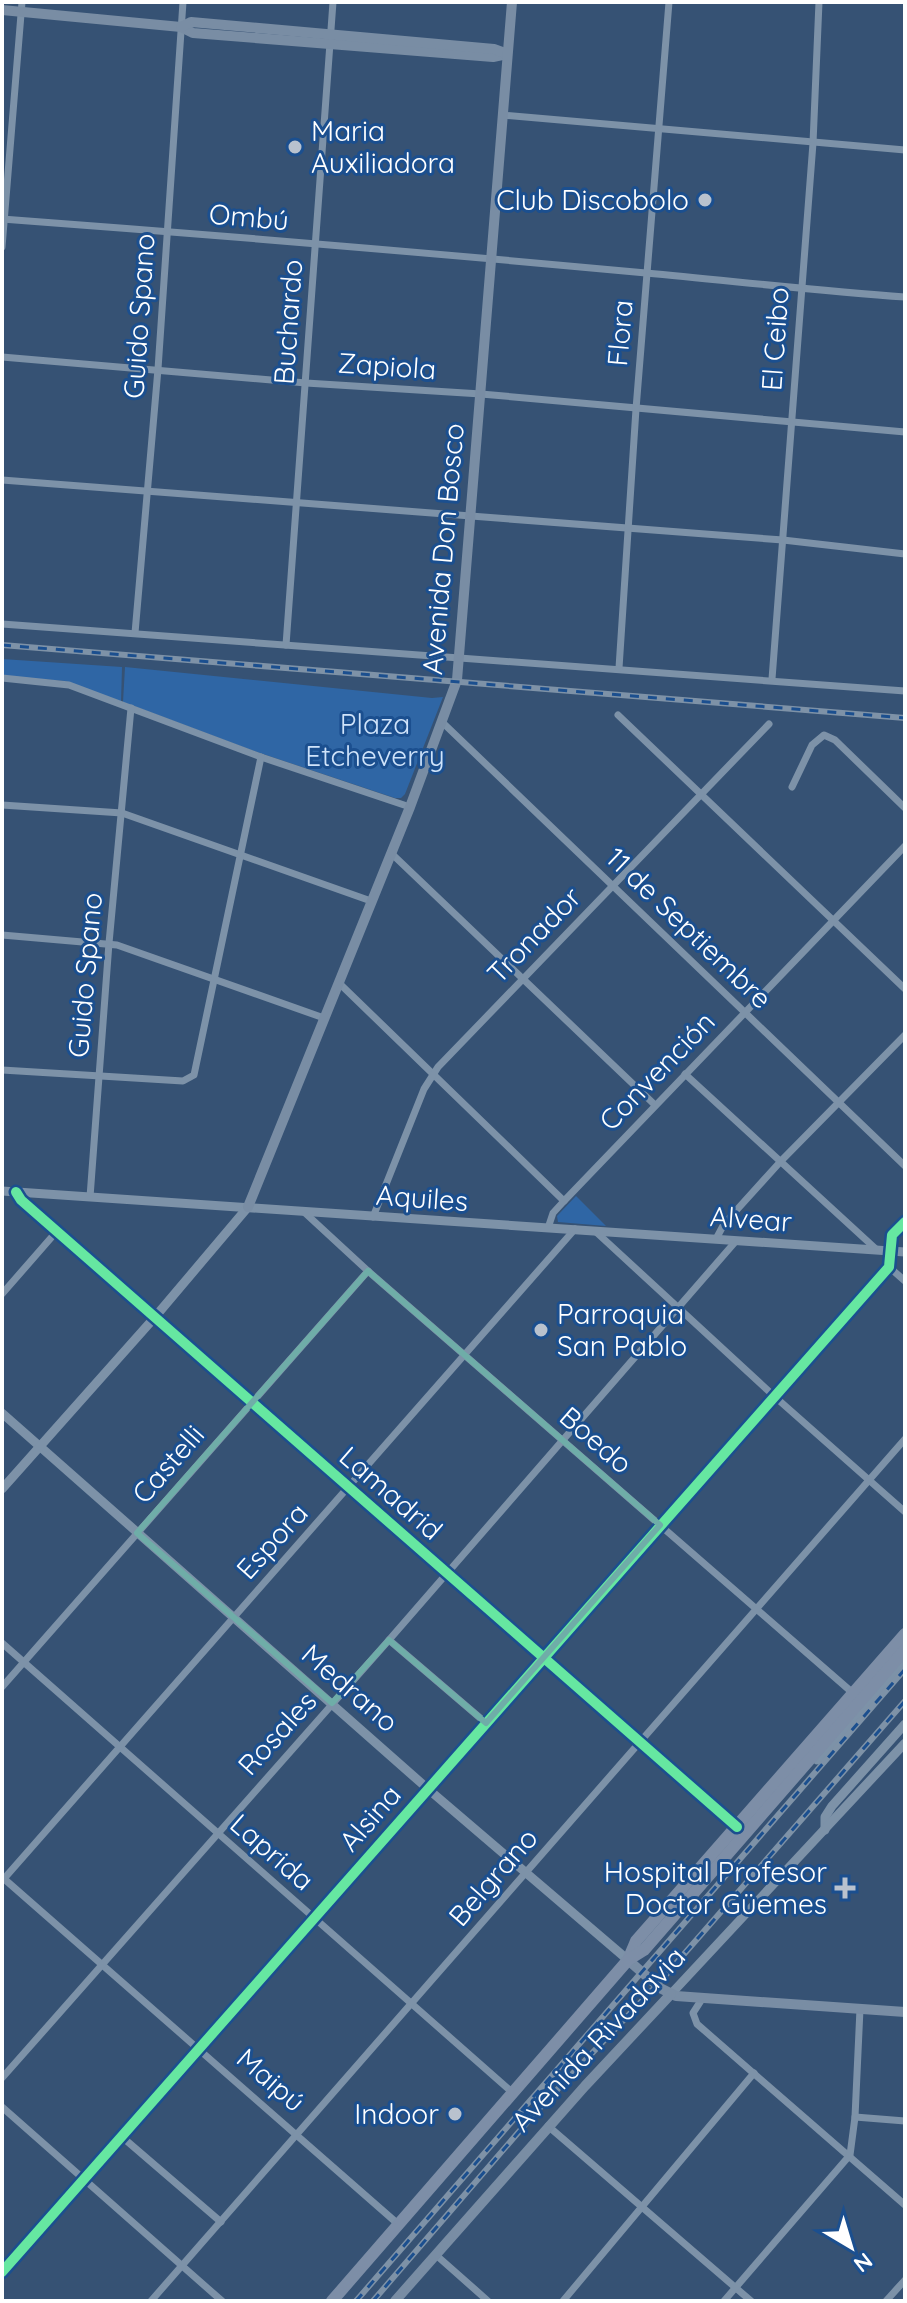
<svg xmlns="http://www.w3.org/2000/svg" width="907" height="2303" font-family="Quicksand,sans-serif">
  <rect width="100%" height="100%" fill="#365274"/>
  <g fill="#2f66a5">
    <polygon points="2,659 122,667 121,702 65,681 2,676"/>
    <polygon points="125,667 432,698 443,697 405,794 401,798 395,798 251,750 123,702"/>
    <polygon points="576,1196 606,1226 558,1222 557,1216"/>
  </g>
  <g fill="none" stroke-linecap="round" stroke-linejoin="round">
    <g stroke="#7d92a8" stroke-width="7">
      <polyline points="502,115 905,150"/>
      <path d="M2 219C217 235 432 253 646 273 733 281 818 291 905 297"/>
      <polyline points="2,247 22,2"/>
      <polyline points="2,357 306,383 481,394 905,432"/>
      <polyline points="2,480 783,540 905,554"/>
      <polyline points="2,624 905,691"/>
      <polyline points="135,633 158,369 183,2"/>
      <polyline points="286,645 333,2"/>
      <polyline points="619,668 636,409 669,2"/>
      <polyline points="2,678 69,685 261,757 410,807"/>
      <polyline points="772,679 813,143 819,2"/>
      <polyline points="618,715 905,989"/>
      <polyline points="442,722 905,1166"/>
      <polyline points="792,787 812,745 824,735 835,740 905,808"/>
      <polyline points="2,805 122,813 371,901"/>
      <polyline points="391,853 655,1105"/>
      <polyline points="2,935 117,945 324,1018"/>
      <polyline points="339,983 564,1201"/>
      <polyline points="2,1070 183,1081 194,1075 261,757"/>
      <polyline points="685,1074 877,1250"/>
      <polyline points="16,1192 21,1200 737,1827"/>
      <polyline points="90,1197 109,943 131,708"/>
      <polyline points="304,1212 368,1271 854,1694"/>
      <polyline points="373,1217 424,1089 438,1067 769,724"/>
      <polyline points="548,1228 553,1213 564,1201 905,846"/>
      <polyline points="595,1231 774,1396 905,1512"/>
      <polyline points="716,1239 724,1224 781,1161 905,1035"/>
      <polyline points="889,1267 905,1281"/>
      <polyline points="2,1294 57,1231"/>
      <polyline points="389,1640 486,1723"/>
      <polyline points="2,1643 513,2093"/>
      <polyline points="2,1687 368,1271"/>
      <polyline points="2,1877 398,2224"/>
      <polyline points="2,1881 575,1229"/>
      <polyline points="702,1999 693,2013 697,2024 905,2205"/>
      <polyline points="2,2078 389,1640 736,1241"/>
      <polyline points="2,2107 222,2301"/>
      <polyline points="855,2117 905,2121"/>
      <polyline points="548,2126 751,2301"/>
      <polyline points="121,2136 221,2222"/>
      <polyline points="436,2255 488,2301"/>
      <polyline points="2,2272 889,1267 892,1235 905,1222"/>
      <polyline points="151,2301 905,1439"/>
      <polyline points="563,2301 754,2073"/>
      <polyline points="724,2301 850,2155 855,2117 860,2009"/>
      <polyline points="886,2301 905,2280"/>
    </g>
    <g stroke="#7d92a8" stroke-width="9">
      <polyline points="2,1191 905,1252"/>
      <polyline points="2,1413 428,1789 628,1960"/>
      <polyline points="2,1489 155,1317 248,1207"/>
      <polyline points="817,1760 905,1663"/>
      <polyline points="825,1830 825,1817 832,1806 905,1724"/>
      <polyline points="671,1994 905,1743"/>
    </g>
    <g stroke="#798da4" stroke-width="10">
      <polyline points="2,10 181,27 193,33 493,57 507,54"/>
      <polyline points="181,27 191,22 494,49 505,53"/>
      <polyline points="248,1207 410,807 457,680 512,2"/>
      <polyline points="628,1960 660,1988 676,1996 905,2012"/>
      <polyline points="395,2301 585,2086 671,1994"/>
    </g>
    <g stroke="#7d8ea7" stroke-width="12">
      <polyline points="628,1960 636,1941 905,1634"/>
      <polyline points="332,2301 628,1960 644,1950 905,1650"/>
    </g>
    <defs>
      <g id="rail">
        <polyline points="2,645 905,718"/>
        <polyline points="356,2301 905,1669"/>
        <polyline points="373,2301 535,2113 657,1985 905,1701"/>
      </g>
    </defs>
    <use href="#rail" stroke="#7e92a7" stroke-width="6"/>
    <use href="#rail" stroke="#1b4f8f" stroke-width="3" stroke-dasharray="9" stroke-linecap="butt"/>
    <defs>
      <g id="cycleway">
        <polyline points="16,1192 21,1200 737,1827"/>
        <polyline points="2,2272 889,1267 892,1235 905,1222"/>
      </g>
    </defs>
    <use href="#cycleway" stroke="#1b4f8f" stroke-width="15"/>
    <use href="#cycleway" stroke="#66e7a1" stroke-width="10"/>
  </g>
  <path fill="none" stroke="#6fada8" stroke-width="6" stroke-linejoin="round" d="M368 1271 660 1525 486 1723 389 1640 332 1703 137 1533Z"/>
  <g fill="#b9c2ce" stroke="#1b4f8f" stroke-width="3">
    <circle cx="295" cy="147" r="8"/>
    <circle cx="705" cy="200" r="8"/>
    <circle cx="541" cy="1330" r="8"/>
    <path d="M841 1876h8v8h8v8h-8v8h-8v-8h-8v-8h8z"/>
    <circle cx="455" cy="2114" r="8"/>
  </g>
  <g text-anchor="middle" stroke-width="6" stroke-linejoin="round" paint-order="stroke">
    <g font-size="28" fill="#fff" stroke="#1b4f8f" text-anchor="end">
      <text x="311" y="141" text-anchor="start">Maria<tspan x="311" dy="32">Auxiliadora</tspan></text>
      <text x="689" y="210">Club Discobolo</text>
      <text x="557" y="1324" text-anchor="start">Parroquia<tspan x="557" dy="32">San Pablo</tspan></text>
      <text x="827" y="1882">Hospital Profesor<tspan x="827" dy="32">Doctor Güemes</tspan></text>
      <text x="439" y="2124">Indoor</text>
    </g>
    <g font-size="28" fill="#fff" stroke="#1b4f8f">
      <text transform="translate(249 217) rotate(5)" y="10">Ombú</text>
      <text transform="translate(139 316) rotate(-86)" y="10">Guido Spano</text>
      <text transform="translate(288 322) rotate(-86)" y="10">Buchardo</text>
      <text transform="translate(620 333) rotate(-85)" y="10">Flora</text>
      <text transform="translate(775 339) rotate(-86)" y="10">El Ceibo</text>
      <text transform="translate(387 366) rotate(4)" y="10">Zapiola</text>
      <text transform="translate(443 549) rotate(-85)" y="10">Avenida Don Bosco</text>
      <text transform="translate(689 928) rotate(44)" y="10">11 de Septiembre</text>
      <text transform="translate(534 935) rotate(-46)" y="10">Tronador</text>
      <text transform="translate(85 975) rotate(-85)" y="10">Guido Spano</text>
      <text transform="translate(657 1071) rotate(-46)" y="10">Convención</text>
      <text transform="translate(422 1198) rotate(4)" y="10">Aquiles</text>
      <text transform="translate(751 1219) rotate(4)" y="10">Alvear</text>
      <text transform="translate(596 1440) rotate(41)" y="10">Boedo</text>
      <text transform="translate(168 1464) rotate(-49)" y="10">Castelli</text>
      <text transform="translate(391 1493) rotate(41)" y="10">Lamadrid</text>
      <text transform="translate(272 1541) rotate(-48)" y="10">Espora</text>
      <text transform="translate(350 1688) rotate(41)" y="10">Medrano</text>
      <text transform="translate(277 1733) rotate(-48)" y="10">Rosales</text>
      <text transform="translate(370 1818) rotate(-49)" y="10">Alsina</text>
      <text transform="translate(272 1852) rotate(41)" y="10">Laprida</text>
      <text transform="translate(493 1877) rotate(-49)" y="10">Belgrano</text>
      <text transform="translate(598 2039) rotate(-47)" y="10">Avenida Rivadavia</text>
      <text transform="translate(271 2080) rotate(41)" y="10">Maipú</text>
    </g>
    <g font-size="28" fill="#cfe3fa" stroke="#1b4f8f">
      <text x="375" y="734">Plaza<tspan x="375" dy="32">Etcheverry</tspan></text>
    </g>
  </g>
  <rect width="907" height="2303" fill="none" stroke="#ffffff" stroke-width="8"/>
  <g transform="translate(851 2247) rotate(142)" stroke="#1b4f8f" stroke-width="6" paint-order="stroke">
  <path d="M0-6L14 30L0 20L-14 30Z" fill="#ffffff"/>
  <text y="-12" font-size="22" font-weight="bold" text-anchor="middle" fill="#ffffff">N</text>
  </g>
</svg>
